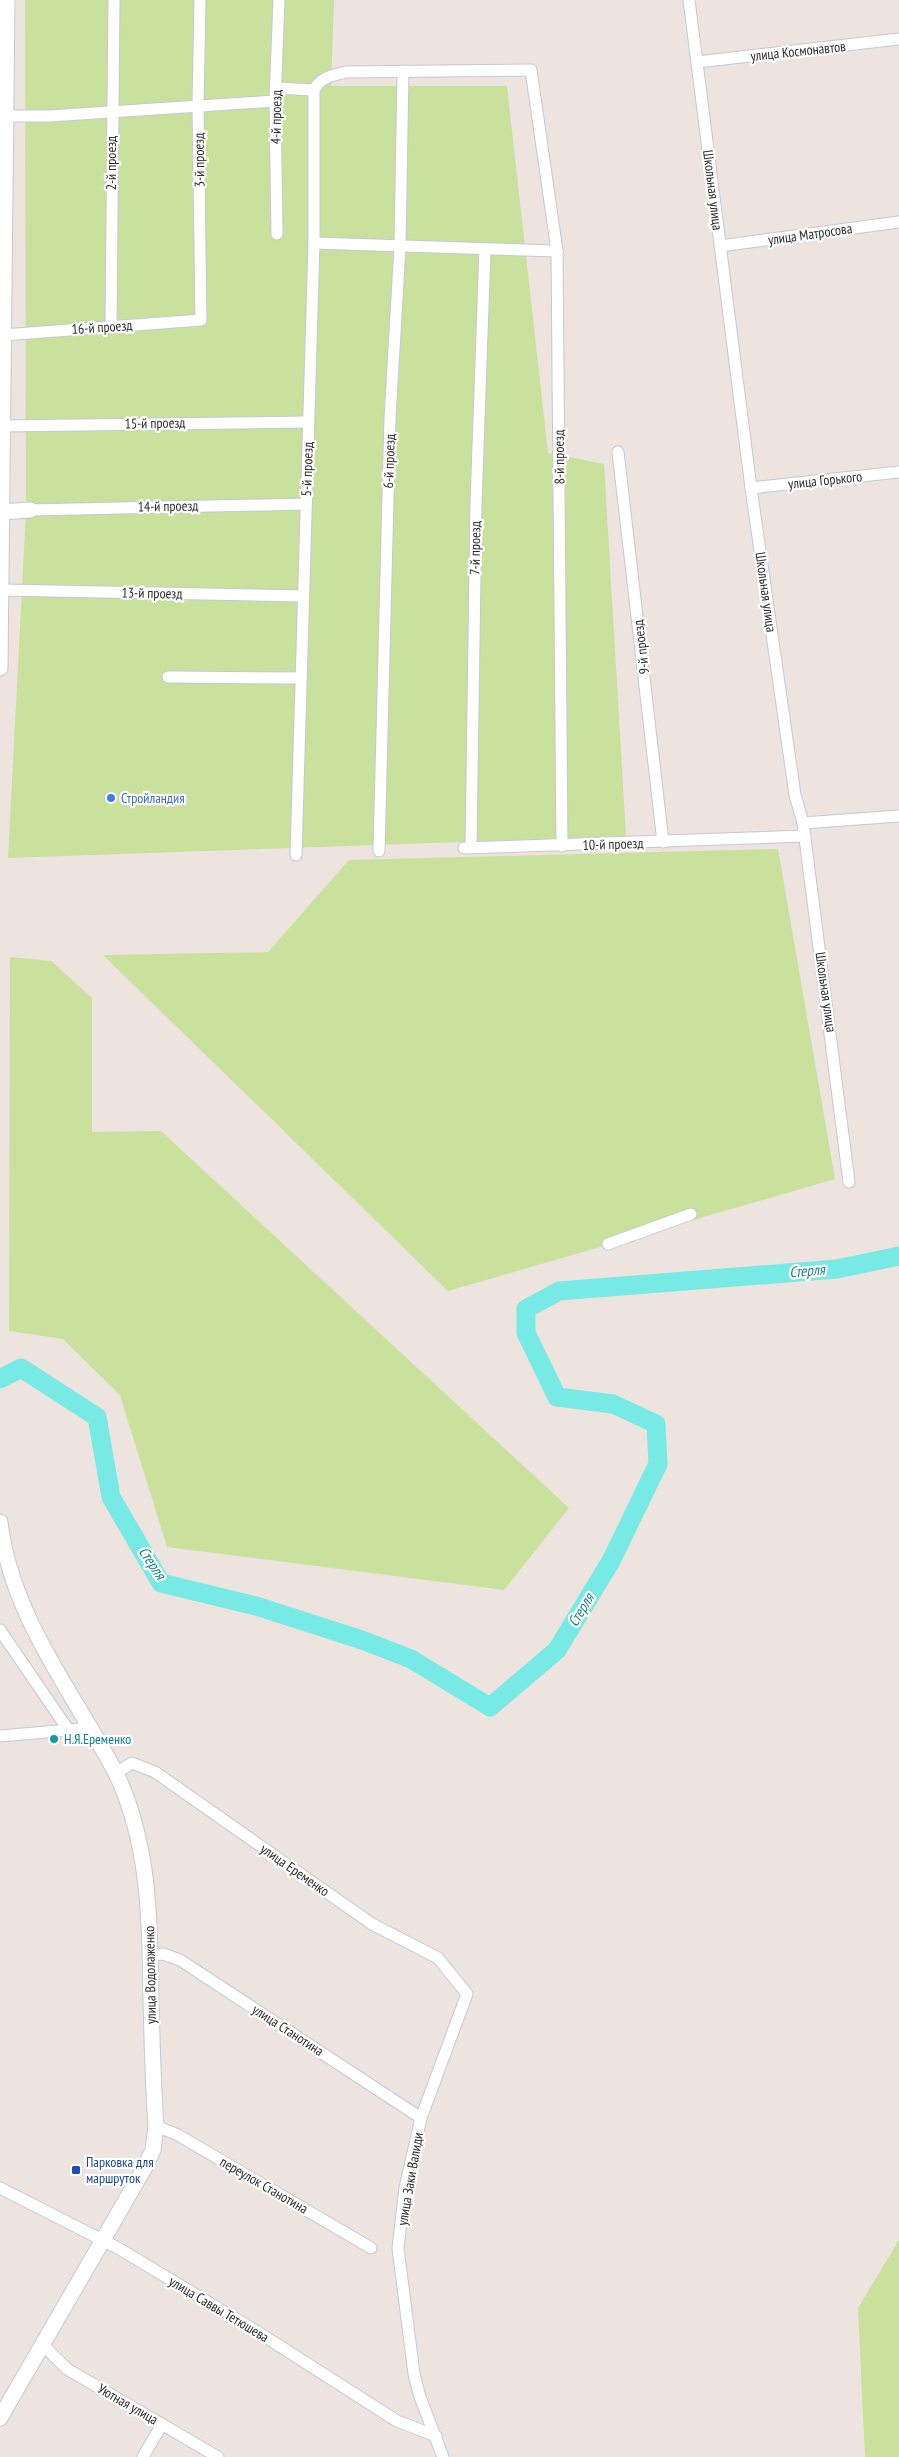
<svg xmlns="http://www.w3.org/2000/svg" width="899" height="2457" font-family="'PT Sans Narrow',sans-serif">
  <rect width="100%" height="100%" fill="#ede3df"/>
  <g fill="#cae19e">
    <polygon points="25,0 334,0 331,86 507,86 548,453 604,464 626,836 8,858 26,511"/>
    <polygon points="778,849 835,1179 448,1291 103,955 268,952 349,860"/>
    <polygon points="10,957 51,961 92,998 92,1132 161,1131 569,1508 504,1590 167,1547 120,1395 63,1339 9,1331"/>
    <polygon points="899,2240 899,2457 865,2457 858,2308"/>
  </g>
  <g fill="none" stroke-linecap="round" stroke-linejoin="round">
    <polyline stroke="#77eae5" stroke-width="19" points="0,1379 21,1368 97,1417 111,1497 161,1583 256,1606 362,1640 411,1659 490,1707 557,1650 611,1561 658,1464 656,1424 613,1404 557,1397 526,1333 526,1309 559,1291 837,1269 899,1256"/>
    <defs>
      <g id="minor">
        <polyline points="689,0 751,488 795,795 803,823 849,1182"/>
        <polyline points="697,62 899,39"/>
        <polyline points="277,88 314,90"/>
        <polyline points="6,116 50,116 275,101"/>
        <polyline points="277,234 275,101 279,0"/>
        <polyline points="314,243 557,251"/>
        <polyline points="720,246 899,222"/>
        <polyline points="111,326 114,0"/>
        <polyline points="3,335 201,320 198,106 200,0"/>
        <polyline points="2,426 308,422"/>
        <polyline points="618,452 663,842"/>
        <polyline points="751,488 899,472"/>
        <polyline points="30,510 306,504"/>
        <polyline points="1,590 303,596"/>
        <polyline points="168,677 301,678"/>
        <polyline points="803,823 899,816"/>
        <polyline points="471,847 476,504 485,249"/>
        <polyline points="464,848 805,836"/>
        <polyline points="379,851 390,418 400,246 403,71"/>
        <path d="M296 855 314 243V90C320 77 334 75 346 72L531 70 557 251 562 846"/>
        <polyline points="608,1244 691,1214"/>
        <polyline points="0,1630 67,1728"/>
        <polyline points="0,1736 92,1728"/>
        <polyline points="116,1773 132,1763 155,1772 372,1924 438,1958 467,1994 421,2118 405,2188 398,2248 414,2374 420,2397 443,2457"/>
        <polyline points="150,1955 163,1954 180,1960 421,2118"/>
        <polyline points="156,2126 178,2135 371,2248"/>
        <polyline points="0,2188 118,2248 256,2331 397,2421 436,2436"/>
        <polyline points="43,2345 67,2369 218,2457"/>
        <polyline points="143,2457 162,2424"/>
      </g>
      <g id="secondary">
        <polyline points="1,512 30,510"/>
        <polyline points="0,668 7,0"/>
        <path d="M0 1522C11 1616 73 1692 116 1773 150 1845 150 1922 151 2000 152 2042 153 2084 156 2126L153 2150 145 2167 0 2418"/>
      </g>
    </defs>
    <use href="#minor" stroke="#c3cad2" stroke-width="13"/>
    <use href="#secondary" stroke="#c3cad2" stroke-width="17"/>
    <use href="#minor" stroke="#fff" stroke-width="11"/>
    <use href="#secondary" stroke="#fff" stroke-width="15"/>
  </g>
  <circle fill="#3f7fe0" stroke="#fff" stroke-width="2" cx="111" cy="798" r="5"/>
  <circle fill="#0f9aa8" stroke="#fff" stroke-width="2" cx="54" cy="1739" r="5"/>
  <rect fill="#1a4fb4" stroke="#fff" stroke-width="2" x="71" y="2165" width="10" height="10" rx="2.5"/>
  <g text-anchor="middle" stroke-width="4.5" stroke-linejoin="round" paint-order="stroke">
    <g font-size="14" fill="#2c2c2c" stroke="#fff">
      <text transform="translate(798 51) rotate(-6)" y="5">улица Космонавтов</text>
      <text transform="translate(276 117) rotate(-89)" y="5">4-й проезд</text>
      <text transform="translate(199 160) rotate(-91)" y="5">3-й проезд</text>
      <text transform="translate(111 163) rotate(-90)" y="5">2-й проезд</text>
      <text transform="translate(713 190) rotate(83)" y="5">Школьная улица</text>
      <text transform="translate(810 234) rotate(-8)" y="5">улица Матросова</text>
      <text transform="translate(102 327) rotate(-4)" y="5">16-й проезд</text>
      <text transform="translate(155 423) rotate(-1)" y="5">15-й проезд</text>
      <text transform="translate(559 457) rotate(-91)" y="5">8-й проезд</text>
      <text transform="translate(389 461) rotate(-88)" y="5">6-й проезд</text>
      <text transform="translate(307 469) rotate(-88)" y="5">5-й проезд</text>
      <text transform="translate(825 480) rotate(-6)" y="5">улица Горького</text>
      <text transform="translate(168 506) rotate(-1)" y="5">14-й проезд</text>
      <text transform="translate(475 548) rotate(-89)" y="5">7-й проезд</text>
      <text transform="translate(766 592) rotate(82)" y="5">Школьная улица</text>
      <text transform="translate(152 593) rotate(1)" y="5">13-й проезд</text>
      <text transform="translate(641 647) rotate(-97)" y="5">9-й проезд</text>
      <text transform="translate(613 844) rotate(-2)" y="5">10-й проезд</text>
      <text transform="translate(826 992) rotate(82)" y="5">Школьная улица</text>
      <text transform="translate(295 1870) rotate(35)" y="5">улица Еременко</text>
      <text transform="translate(150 1975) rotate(-91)" y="5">улица Водолаженко</text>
      <text transform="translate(288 2030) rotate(33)" y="5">улица Станотина</text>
      <text transform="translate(410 2179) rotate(-80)" y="5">улица Заки Валиди</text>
      <text transform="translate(264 2185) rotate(30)" y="5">переулок Станотина</text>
      <text transform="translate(219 2309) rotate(31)" y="5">улица Саввы Тетюшева</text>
      <text transform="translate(128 2404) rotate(30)" y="5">Уютная улица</text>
    </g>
    <g font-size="14" fill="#366cbe" stroke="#fff" text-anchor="start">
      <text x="121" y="803">Стройландия</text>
    </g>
    <g font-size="14" fill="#0d838f" stroke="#fff" text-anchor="start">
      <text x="64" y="1744">Н.Я.Еременко</text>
    </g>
    <g font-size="14" fill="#164399" stroke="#fff" text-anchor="start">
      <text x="86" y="2167">Парковка для<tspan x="86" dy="16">маршруток</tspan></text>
    </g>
    <g font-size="15" font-style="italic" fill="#138185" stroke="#fff">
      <text transform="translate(807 1271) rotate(-5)" y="5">Стерля</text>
      <text transform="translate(152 1563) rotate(56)" y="5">Стерля</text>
      <text transform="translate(581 1610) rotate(-59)" y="5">Стерля</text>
    </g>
  </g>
</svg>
